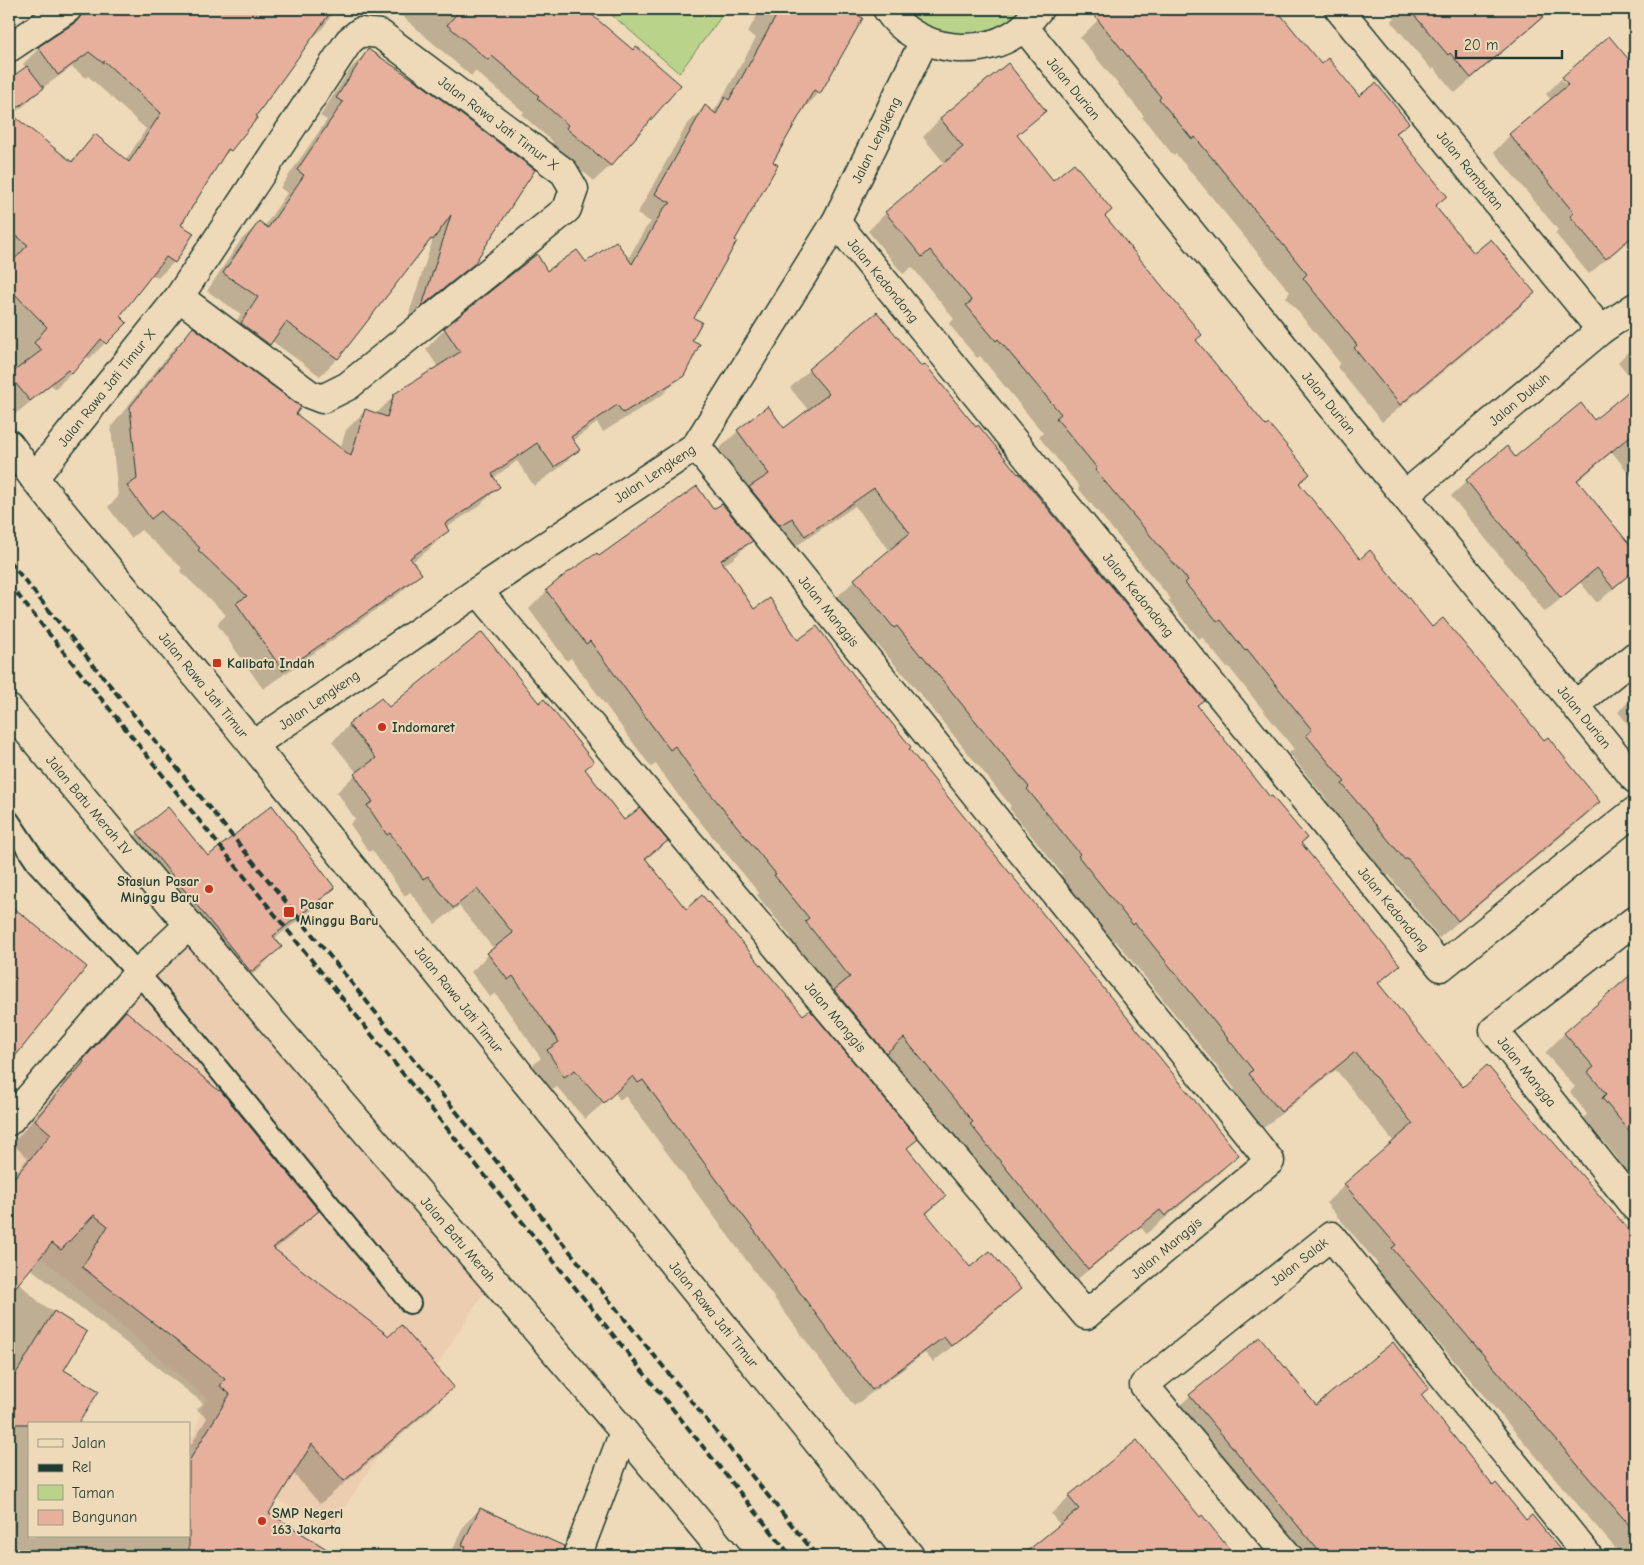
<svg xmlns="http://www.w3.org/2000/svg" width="1644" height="1565" font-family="'Comic Neue',sans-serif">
  <rect width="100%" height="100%" fill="#eedab8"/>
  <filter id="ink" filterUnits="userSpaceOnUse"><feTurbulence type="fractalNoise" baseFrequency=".02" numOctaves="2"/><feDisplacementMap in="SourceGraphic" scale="10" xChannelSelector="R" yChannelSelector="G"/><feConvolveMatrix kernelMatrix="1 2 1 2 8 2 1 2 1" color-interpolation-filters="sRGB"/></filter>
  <g filter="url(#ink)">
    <polygon fill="#eccdb0" points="193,920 495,1276 330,1530 189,1448 206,1398 9,1230 9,1099"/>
    <g fill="#bad38a" stroke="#6c885f">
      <polygon points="605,9 727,9 679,73"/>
      <polygon points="887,9 1039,9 975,48"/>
    </g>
    <g fill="#0003" fill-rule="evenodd">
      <path d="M76 9H92L103 23 117 9H336L322 29 306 44 230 150 218 162 179 226 174 262 158 278 151 274 118 316 125 323 89 359 86 356 56 389 51 385 13 416 9 411V81L26 68 23 64 39 48 66 30ZM72 67 86 78 88 76 146 129 126 160 95 136 70 162 11 115 26 104 41 89Z"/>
      <polygon points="374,9 394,9 385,18"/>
      <polygon points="394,9 583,9 633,52 680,85 610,166 594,181 551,144 553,142 522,115 524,112 475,71 471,76"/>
      <polygon points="761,9 844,9 861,19 819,93 800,113 771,162 734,241 692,318 690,341 682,375 662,395 603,432 597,423 572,441 578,450 558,469 534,486 517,461 493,478 499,487 479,506 446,528 448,531 428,550 412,562 420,574 400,593 263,689 217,624 226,615 180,571 182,568 141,530 131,538 108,507 118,497 111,427 174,348 194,329 294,415 340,449 346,430 365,411 376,414 395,395 438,367 426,349 445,329 547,272 585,264 628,259 645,229 651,222 637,214 686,126 705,106 712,112 717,107 756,38 747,33"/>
      <polygon points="1092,9 1276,9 1320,65 1359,98 1407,123 1396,135 1445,196 1434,207 1474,254 1534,293 1516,311 1382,422 1337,367 1340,363 1286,297 1290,292 1176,154 1174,156 1142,117 1144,116 1080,38 1100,18"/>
      <polygon points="1388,9 1553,9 1455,93 1434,68 1432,70 1391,21 1395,17"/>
      <polygon points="1609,38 1635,69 1632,73 1635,76 1635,162 1617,177 1635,199 1635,235 1589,274 1555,233 1558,230 1494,152 1510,135 1551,100 1546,94 1561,79 1571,90"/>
      <polygon points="368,51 421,86 473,264 461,275 461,273 417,309 418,311 456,280 407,320 433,239 418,253 338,358 320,376 272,341 252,362 224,341 241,314 207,291 241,240 259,223 264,227 287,193 280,188 327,120 320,116 351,68"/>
      <polygon points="1007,65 1044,110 1016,136 1053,182 1104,217 1195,340 1266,428 1309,473 1298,484 1360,560 1432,629 1544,742 1599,802 1581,820 1439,938 1389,875 1387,877 1325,803 1327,800 1289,753 1294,749 1228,666 1227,668 1202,637 1199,639 1168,601 1171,599 1078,488 1080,487 1039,437 1043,433 980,356 977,358 949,324 954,319 912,267 903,274 868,231 886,213 945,164 923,137 940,119"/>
      <polygon points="1635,345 1635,383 1618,362"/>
      <polygon points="809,370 1196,706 1300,843 1398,965 1378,985 1462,1089 1487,1067 1635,1240 1635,1556 1622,1556 1374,1268 1378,1264 1326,1203 1345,1185 1394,1142 1336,1070 1261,1130 1231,1093 1235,1089 1116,941 1114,942 1060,876 1062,874 1009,808 1011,806 903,673 902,673 877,644 875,646 836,598 855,580 890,551 855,506 786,553 748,489 719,449 738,431 768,408 784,430 809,411 790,388"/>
      <polygon points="1635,387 1635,481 1612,452 1577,482 1631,547 1635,543 1635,570 1597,603 1580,582 1545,612 1451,496 1467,481 1594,421"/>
      <polygon points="713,511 751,541 733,559 723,565 754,611 798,642 907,750 1237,1155 1219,1173 1146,1234 1141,1227 1069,1286 788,940 791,937 757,895 759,893 678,795 656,764 651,767 571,658 567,661 529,609 547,591 598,558"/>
      <polygon points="1635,695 1635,733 1618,712"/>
      <polygon points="538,705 592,762 584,770 623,822 666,841 645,861 685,910 803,1017 916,1139 906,1149 944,1196 926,1215 970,1269 1019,1289 1002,1306 933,1362 925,1353 854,1406 625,1096 620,1100 615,1093 585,1119 557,1087 546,1094 530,1068 541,1058 495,993 490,997 471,972 494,949 459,906 435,924 410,892 405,896 372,850 369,852 350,824 355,819 337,792 357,773 332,742 349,725 388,709"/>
      <polygon points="138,833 208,858 334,888 312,910 274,939 280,947 259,969 229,993 116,854"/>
      <polygon points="20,915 13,1056 9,1063 9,925"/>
      <polygon points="1624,982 1631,990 1635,986 1635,1186 1615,1162 1618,1159 1584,1118 1587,1114 1570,1092 1575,1087 1545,1053 1564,1034"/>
      <path d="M126 1012 317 1211 294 1234 274 1250 452 1387 429 1411 320 1504 293 1473 268 1514 319 1546 313 1556H9V1181L28 1158 12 1144 62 1086 60 1085 102 1036ZM30 1268 203 1403 197 1410 207 1418 189 1448V1536H29V1424L86 1332 41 1304 18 1282Z"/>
      <polygon points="1420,1395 1493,1488 1526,1521 1531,1517 1563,1556 1290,1556 1171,1414 1190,1396 1316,1407"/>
      <polygon points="1137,1442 1199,1519 1202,1517 1233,1556 1023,1556 1061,1526 1051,1514 1069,1497"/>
      <polygon points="480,1509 561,1547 557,1556 450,1556 464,1525"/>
    </g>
    <g fill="#e7b09d" stroke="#1f3d34">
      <polygon points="82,9 333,9 256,116 258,117 231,151 228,149 181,225 194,233 175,263 166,257 120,316 127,323 106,344 101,339 72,374 68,370 30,401 9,375 42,350 34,343 47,327 9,288 9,265 28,245 9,230 9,79 27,66 44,88 10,113 72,162 95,134 129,162 161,113 104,61 103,63 89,52 58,75 38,47 76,22 81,16"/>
      <polygon points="461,9 585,9 633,50 636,46 681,85 611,166 566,128 568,125 537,98 539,96 492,56 488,60 447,25"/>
      <polygon points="780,9 846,9 863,18 820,94 814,90 773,162 778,165 735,240 737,241 694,318 702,322 692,340 700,344 684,376 623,413 617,405 571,437 580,450 554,467 537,443 492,474 500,487 445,524 449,531 410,558 422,574 283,671 236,603 247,596 198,550 200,548 161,511 151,519 127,486 137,479 130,407 193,327 301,407 296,414 351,456 365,409 387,417 394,394 460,352 444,328 537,254 547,271 577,250 586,262 616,241 632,264 664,208 671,203 655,194 705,105 716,114 725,97 729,100"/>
      <polygon points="1089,9 1276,9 1321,64 1328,58 1359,96 1376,83 1409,123 1396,133 1447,196 1435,206 1474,253 1491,239 1535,293 1400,405 1354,348 1357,345 1303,278 1307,274 1195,137 1192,139 1159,99 1161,97"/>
      <polygon points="1409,9 1552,9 1471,78 1450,53 1448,55"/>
      <polygon points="1609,36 1635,67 1635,234 1606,259 1570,216 1574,213 1509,134 1568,85 1562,77"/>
      <polygon points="368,49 422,85 535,170 474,264 422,306 451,215 433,240 431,239 338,359 286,322 270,345 241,323 258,297 223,273 259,221 268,228 304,175 297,170 343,102 336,98"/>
      <polygon points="1008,63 1046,111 1017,135 1053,180 1074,163 1112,210 1105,216 1202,335 1196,340 1266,426 1269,424 1310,474 1299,483 1360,559 1370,550 1432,627 1443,618 1544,740 1548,737 1600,802 1458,921 1407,858 1405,860 1342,784 1345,782 1306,735 1312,730 1247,649 1245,651 1221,620 1218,622 1185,583 1188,580 1095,470 1097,468 1056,418 1061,414 998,339 996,341 966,305 972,301 930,250 922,257 885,212 963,147 940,118"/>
      <polygon points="877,312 922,367 925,364 976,427 978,425 1018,474 1019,473 1204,700 1197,705 1270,797 1272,796 1307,838 1301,843 1400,965 1378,983 1463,1087 1487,1065 1635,1237 1635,1532 1392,1248 1396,1245 1344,1184 1413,1124 1355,1052 1281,1112 1249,1074 1253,1070 1135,923 1133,925 1078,856 1080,854 1027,789 1029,787 922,655 921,656 897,626 894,628 854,579 910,533 874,488 805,536 792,518 780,525 749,487 769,474 737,430 768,406 784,428 829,394 808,369"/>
      <polygon points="1635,386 1635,432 1577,480 1635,551 1635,570 1613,588 1597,568 1561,598 1466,480 1507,446 1515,457 1581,403 1594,420"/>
      <polygon points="697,486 713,509 722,504 753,541 721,560 754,609 770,598 798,640 817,626 855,677 911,747 909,749 1239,1155 1165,1216 1160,1210 1088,1269 970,1124 973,1122 904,1038 886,1053 834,990 850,977 805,921 809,918 774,875 776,874 696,776 675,746 670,750 590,641 586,644 546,590 567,573 597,553 599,556"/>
      <polygon points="482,632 539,703 544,699 594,762 585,769 624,820 640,808 668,841 645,858 686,909 702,895 803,1015 810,1010 918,1139 907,1148 946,1196 926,1213 970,1267 990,1251 1021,1289 951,1346 944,1337 872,1390 643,1080 638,1083 633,1076 604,1103 575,1070 564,1077 547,1050 559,1042 513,976 508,980 487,953 513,933 477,889 453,908 428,876 423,879 390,833 387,835 367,805 373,802 354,774 376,758 348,724 381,698 389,707"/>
      <polygon points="272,805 335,888 273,936 282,947 251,972 137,832 168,807 208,856"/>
      <polygon points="9,904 87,967 9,1064"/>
      <polygon points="1635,971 1635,1138 1602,1098 1606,1094 1588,1072 1594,1067 1564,1033"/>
      <polygon points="126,1011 219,1091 220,1090 319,1211 273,1248 389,1336 401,1325 454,1387 344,1481 312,1444 269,1513 338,1556 189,1556 189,1461 230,1394 220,1386 225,1379 82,1267 108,1226 94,1215 61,1250 52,1243 9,1295 9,1184 51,1134 35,1120 84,1062 83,1060"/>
      <polygon points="54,1311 87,1332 64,1370 99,1391 78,1424 9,1424 9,1385"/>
      <polygon points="1260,1337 1316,1405 1393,1342 1429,1388 1421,1395 1493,1486 1496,1483 1526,1520 1532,1515 1565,1556 1323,1556 1189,1395"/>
      <polygon points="1137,1440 1200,1517 1202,1515 1235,1556 1021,1556 1079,1509 1068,1496"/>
      <polygon points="480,1508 564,1546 562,1556 461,1556 466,1546 462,1545"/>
    </g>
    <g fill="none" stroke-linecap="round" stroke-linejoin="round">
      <defs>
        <polyline id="service" points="9,821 37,863 161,999 410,1303"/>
        <g id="minor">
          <path d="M887 9C915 53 985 61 1024 27 1029 22 1034 14 1039 9"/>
          <path id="s1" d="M1339 9 1601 330"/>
          <path id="s2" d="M1024 27 1635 779"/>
          <polyline points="9,48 67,9"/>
          <path id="s3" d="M836 222 1441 967 1635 811"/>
          <path id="s4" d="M34 478 179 297 349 41 360 32 380 34 564 172 574 189 567 209 348 386 322 399 309 394 179 297"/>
          <path id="s5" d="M1405 495 1601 330 1635 307"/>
          <path id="s6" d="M478 591 1086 1315 1270 1161 696 446"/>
          <polyline points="1575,705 1635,656"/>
          <path id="s7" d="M9 709 189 925 624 1432 727 1556"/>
          <path id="s8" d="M253 745 478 591 696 446 836 222 924 41"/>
          <path id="s9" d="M1635 920 1494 1030 1635 1207"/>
          <polyline points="9,1121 137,974 189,925"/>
          <polyline points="577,1556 624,1432"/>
          <path id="s10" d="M1288 1556 1144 1385 1331 1236 1588 1556"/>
        </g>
        <g id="secondary">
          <path id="s11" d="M9 444 34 478 253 745 910 1556"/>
        </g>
      </defs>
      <use href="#service" stroke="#1f3d34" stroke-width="24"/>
      <use href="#minor" stroke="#1f3d34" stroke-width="31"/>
      <use href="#secondary" stroke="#1f3d34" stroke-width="31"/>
      <use href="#service" stroke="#eedab8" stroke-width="20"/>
      <use href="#minor" stroke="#eedab8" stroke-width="28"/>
      <use href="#secondary" stroke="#eedab8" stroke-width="28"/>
      <g stroke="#1f3d34" stroke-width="4" stroke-dasharray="8 4" stroke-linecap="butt">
        <polyline points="9,561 817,1556"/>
        <polyline points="9,584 791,1556"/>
      </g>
    </g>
  </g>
  <g fill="#c8321e" stroke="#eedab8" stroke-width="2">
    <rect x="212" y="658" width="10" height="10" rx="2.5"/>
    <circle cx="382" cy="727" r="5"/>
    <circle cx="209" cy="889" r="5"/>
    <rect x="283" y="906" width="12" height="12" rx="2.5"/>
    <circle cx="262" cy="1521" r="5"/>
  </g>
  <g text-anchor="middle" stroke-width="4" stroke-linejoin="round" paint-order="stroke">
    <g font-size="14" fill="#1f3d34" stroke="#eedab8">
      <text dy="5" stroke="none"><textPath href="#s2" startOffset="79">Jalan Durian</textPath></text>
      <text dy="5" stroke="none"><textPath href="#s4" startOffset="722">Jalan Rawa Jati Timur X</textPath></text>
      <text dy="5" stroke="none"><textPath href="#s8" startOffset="890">Jalan Lengkeng</textPath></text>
      <text dy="5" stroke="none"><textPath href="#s1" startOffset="208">Jalan Rambutan</textPath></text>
      <text dy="5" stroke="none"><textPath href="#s3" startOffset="75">Jalan Kedondong</textPath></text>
      <text dy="5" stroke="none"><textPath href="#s4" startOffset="116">Jalan Rawa Jati Timur X</textPath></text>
      <text dy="5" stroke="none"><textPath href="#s5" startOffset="149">Jalan Dukuh</textPath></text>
      <text dy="5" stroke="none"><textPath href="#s2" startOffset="484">Jalan Durian</textPath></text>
      <text dy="5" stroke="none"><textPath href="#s8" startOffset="485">Jalan Lengkeng</textPath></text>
      <text dy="5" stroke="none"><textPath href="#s3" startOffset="480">Jalan Kedondong</textPath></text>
      <text transform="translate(829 611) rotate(51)" y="5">Jalan Manggis</text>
      <text dy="5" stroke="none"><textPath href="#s11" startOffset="310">Jalan Rawa Jati Timur</textPath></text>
      <text dy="5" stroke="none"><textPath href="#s8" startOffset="80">Jalan Lengkeng</textPath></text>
      <text dy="5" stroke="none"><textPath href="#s2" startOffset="889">Jalan Durian</textPath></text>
      <text dy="5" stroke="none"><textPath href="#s7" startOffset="125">Jalan Batu Merah IV</textPath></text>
      <text dy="5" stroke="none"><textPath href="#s3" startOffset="885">Jalan Kedondong</textPath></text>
      <text dy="5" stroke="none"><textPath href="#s11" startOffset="715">Jalan Rawa Jati Timur</textPath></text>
      <text dy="5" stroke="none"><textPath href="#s6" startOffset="556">Jalan Manggis</textPath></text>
      <text dy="5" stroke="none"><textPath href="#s9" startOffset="232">Jalan Mangga</textPath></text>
      <text dy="5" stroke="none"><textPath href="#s7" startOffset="695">Jalan Batu Merah</textPath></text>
      <text dy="5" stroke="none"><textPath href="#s6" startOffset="1050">Jalan Manggis</textPath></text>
      <text dy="5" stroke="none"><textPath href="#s10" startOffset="422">Jalan Salak</textPath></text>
      <text dy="5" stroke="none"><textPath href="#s11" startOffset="1120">Jalan Rawa Jati Timur</textPath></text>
    </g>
    <g font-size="14" font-weight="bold" fill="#1f3d34" stroke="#eedab8" text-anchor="start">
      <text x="227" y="668">Kalibata Indah</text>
      <text x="392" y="732">Indomaret</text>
      <text x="199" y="886" text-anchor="end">Stasiun Pasar<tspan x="199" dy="16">Minggu Baru</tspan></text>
      <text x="300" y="909">Pasar<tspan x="300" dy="16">Minggu Baru</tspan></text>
      <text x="272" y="1518">SMP Negeri<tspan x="272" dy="16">163 Jakarta</tspan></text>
    </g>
  </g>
  <rect width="1644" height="1565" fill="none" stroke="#eedab8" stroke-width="30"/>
  <rect x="15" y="15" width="1614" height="1535" fill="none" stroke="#1f3d34" stroke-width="2" filter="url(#ink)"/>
  <rect x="28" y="1422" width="162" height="115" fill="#eedab8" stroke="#9b9b83"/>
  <rect x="38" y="1439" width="25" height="8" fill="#eedab8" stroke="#9b9b83"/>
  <text x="72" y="1448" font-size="15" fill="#1f3d34">Jalan</text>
  <rect x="38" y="1464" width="25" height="8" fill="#1f3d34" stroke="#9b9b83"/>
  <text x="72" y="1472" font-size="15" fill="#1f3d34">Rel</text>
  <rect x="38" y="1485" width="25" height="15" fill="#bad38a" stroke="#9b9b83"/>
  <text x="72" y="1498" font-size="15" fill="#1f3d34">Taman</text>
  <rect x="38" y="1510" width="25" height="15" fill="#e7b09d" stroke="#9b9b83"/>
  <text x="72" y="1522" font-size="15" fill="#1f3d34">Bangunan</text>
  <path d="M1456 50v8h106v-8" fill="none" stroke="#1f3d34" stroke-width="2.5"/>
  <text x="1464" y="50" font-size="15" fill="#1f3d34" stroke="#eedab8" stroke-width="4" paint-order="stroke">20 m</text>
</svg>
